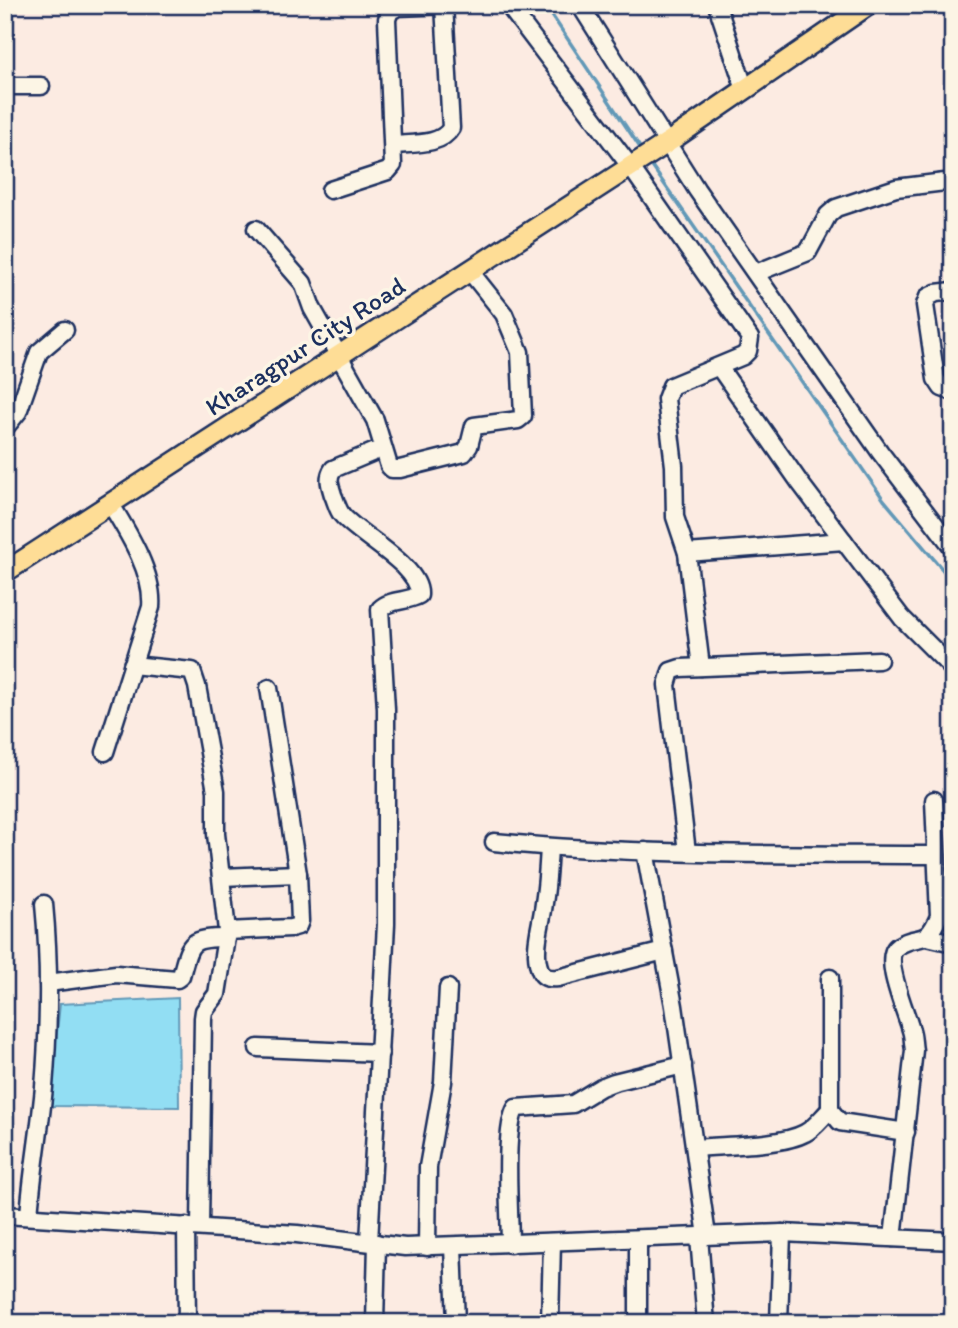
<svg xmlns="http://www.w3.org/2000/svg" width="958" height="1328" font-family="Itim,sans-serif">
  <rect width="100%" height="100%" fill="#fcebe2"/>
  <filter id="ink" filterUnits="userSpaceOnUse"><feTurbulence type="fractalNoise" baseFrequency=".0143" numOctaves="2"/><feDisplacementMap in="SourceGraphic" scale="14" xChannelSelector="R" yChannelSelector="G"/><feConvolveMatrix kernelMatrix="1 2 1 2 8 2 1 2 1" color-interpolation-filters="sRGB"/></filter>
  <g filter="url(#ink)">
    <polygon fill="#92def3" stroke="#6298b7" stroke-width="2" points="178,998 179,1107 49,1106 60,1004"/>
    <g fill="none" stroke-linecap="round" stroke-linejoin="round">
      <g stroke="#6298b7" stroke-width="3.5">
        <polyline points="545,5 643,152"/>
        <polyline points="649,162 884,500 953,582"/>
      </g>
      <defs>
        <g id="minor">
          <polyline points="508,5 630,166 750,338 748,351 743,356 671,386 666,399 674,466 675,517 687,553 701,667"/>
          <polyline points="580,5 697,190 880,452 953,548"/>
          <polyline points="717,5 745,90"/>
          <polyline points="5,86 41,86"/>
          <path d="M393 145C412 143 441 146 451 128L444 5"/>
          <polyline points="330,190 388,171 393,165 387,19 390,11 398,7 450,5"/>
          <polyline points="256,229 303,283 312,308 375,420 389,466 392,469 400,469 464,453 469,446 474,426 518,420 523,416 520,352 504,314 469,270"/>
          <polyline points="756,273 808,252 828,215 836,208 896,188 953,181"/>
          <polyline points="953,291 936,293 928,297 925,305 936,379 942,388 953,392"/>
          <polyline points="719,367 800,483 902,618 953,669"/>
          <polyline points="5,428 18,412 39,352 65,330"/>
          <polyline points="687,553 844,541"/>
          <polyline points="132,665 192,671 197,686 216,791 216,834 227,931 217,994 204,1011 203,1018 200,1227"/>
          <path d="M105 752 151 607C154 573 127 531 110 503"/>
          <path d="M494 842C641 856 789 854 936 855"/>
          <path d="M549 847C548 866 547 885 544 903 542 923 532 950 540 970 543 978 550 979 558 978L664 951"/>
          <polyline points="645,851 674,1006 707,1236"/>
          <polyline points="687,852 667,685 671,671 680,668 879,660"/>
          <polyline points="222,877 298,874"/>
          <polyline points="227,931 291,928 298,926 300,921 298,874 269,688"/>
          <polyline points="927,937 953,943"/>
          <polyline points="830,978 830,1110 840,1122 906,1132"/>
          <path d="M48 983 116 974 177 979 181 976C190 943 188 938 226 938"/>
          <polyline points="258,1048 380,1053"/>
          <path d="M695 1148C724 1145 781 1146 805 1133 815 1128 822 1117 830 1110"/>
          <polyline points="5,1215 297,1234 405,1247 782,1233 953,1241"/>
          <path d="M29 1216C32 1173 40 1131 44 1087 49 1026 50 965 44 904"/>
          <polyline points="186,1226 187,1323"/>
          <polyline points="699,1237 706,1323"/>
          <path d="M893 1238 914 1050C913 1045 913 1039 912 1034 909 1018 880 957 898 946 919 932 925 949 939 916L934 800"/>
          <path d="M369 1242 386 924V709L380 609C390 599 407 602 419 595 421 566 358 535 342 515 337 509 336 501 333 495 330 485 327 478 333 469L383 448"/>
          <path d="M510 1244C510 1216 503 1129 516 1108L573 1104 601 1087 614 1082 683 1065"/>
          <polyline points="453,1246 456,1323"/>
          <polyline points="427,1247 428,1167 443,1082 448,988"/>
          <polyline points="375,1323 377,1243"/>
          <polyline points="550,1323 552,1242"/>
          <polyline points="638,1323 638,1239"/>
          <polyline points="779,1323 782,1233"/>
        </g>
        <polyline id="major" points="5,572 667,143 868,5"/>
      </defs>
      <use href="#minor" stroke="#1b2f5e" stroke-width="21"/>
      <use href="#major" stroke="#1b2f5e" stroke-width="24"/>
      <use href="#minor" stroke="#fcf5e5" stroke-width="16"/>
      <use href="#major" stroke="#fedd96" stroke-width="19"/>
    </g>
  </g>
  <g text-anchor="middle" stroke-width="7" stroke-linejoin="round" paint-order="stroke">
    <g font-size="26" fill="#1b2f5e" stroke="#fcf5e5">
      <text transform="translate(305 346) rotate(-33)" y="9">Kharagpur City Road</text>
    </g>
  </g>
  <rect width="958" height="1328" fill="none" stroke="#fcf5e5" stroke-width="28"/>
  <rect x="14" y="14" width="930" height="1300" fill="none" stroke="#1b2f5e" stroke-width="2.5" filter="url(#ink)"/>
</svg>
